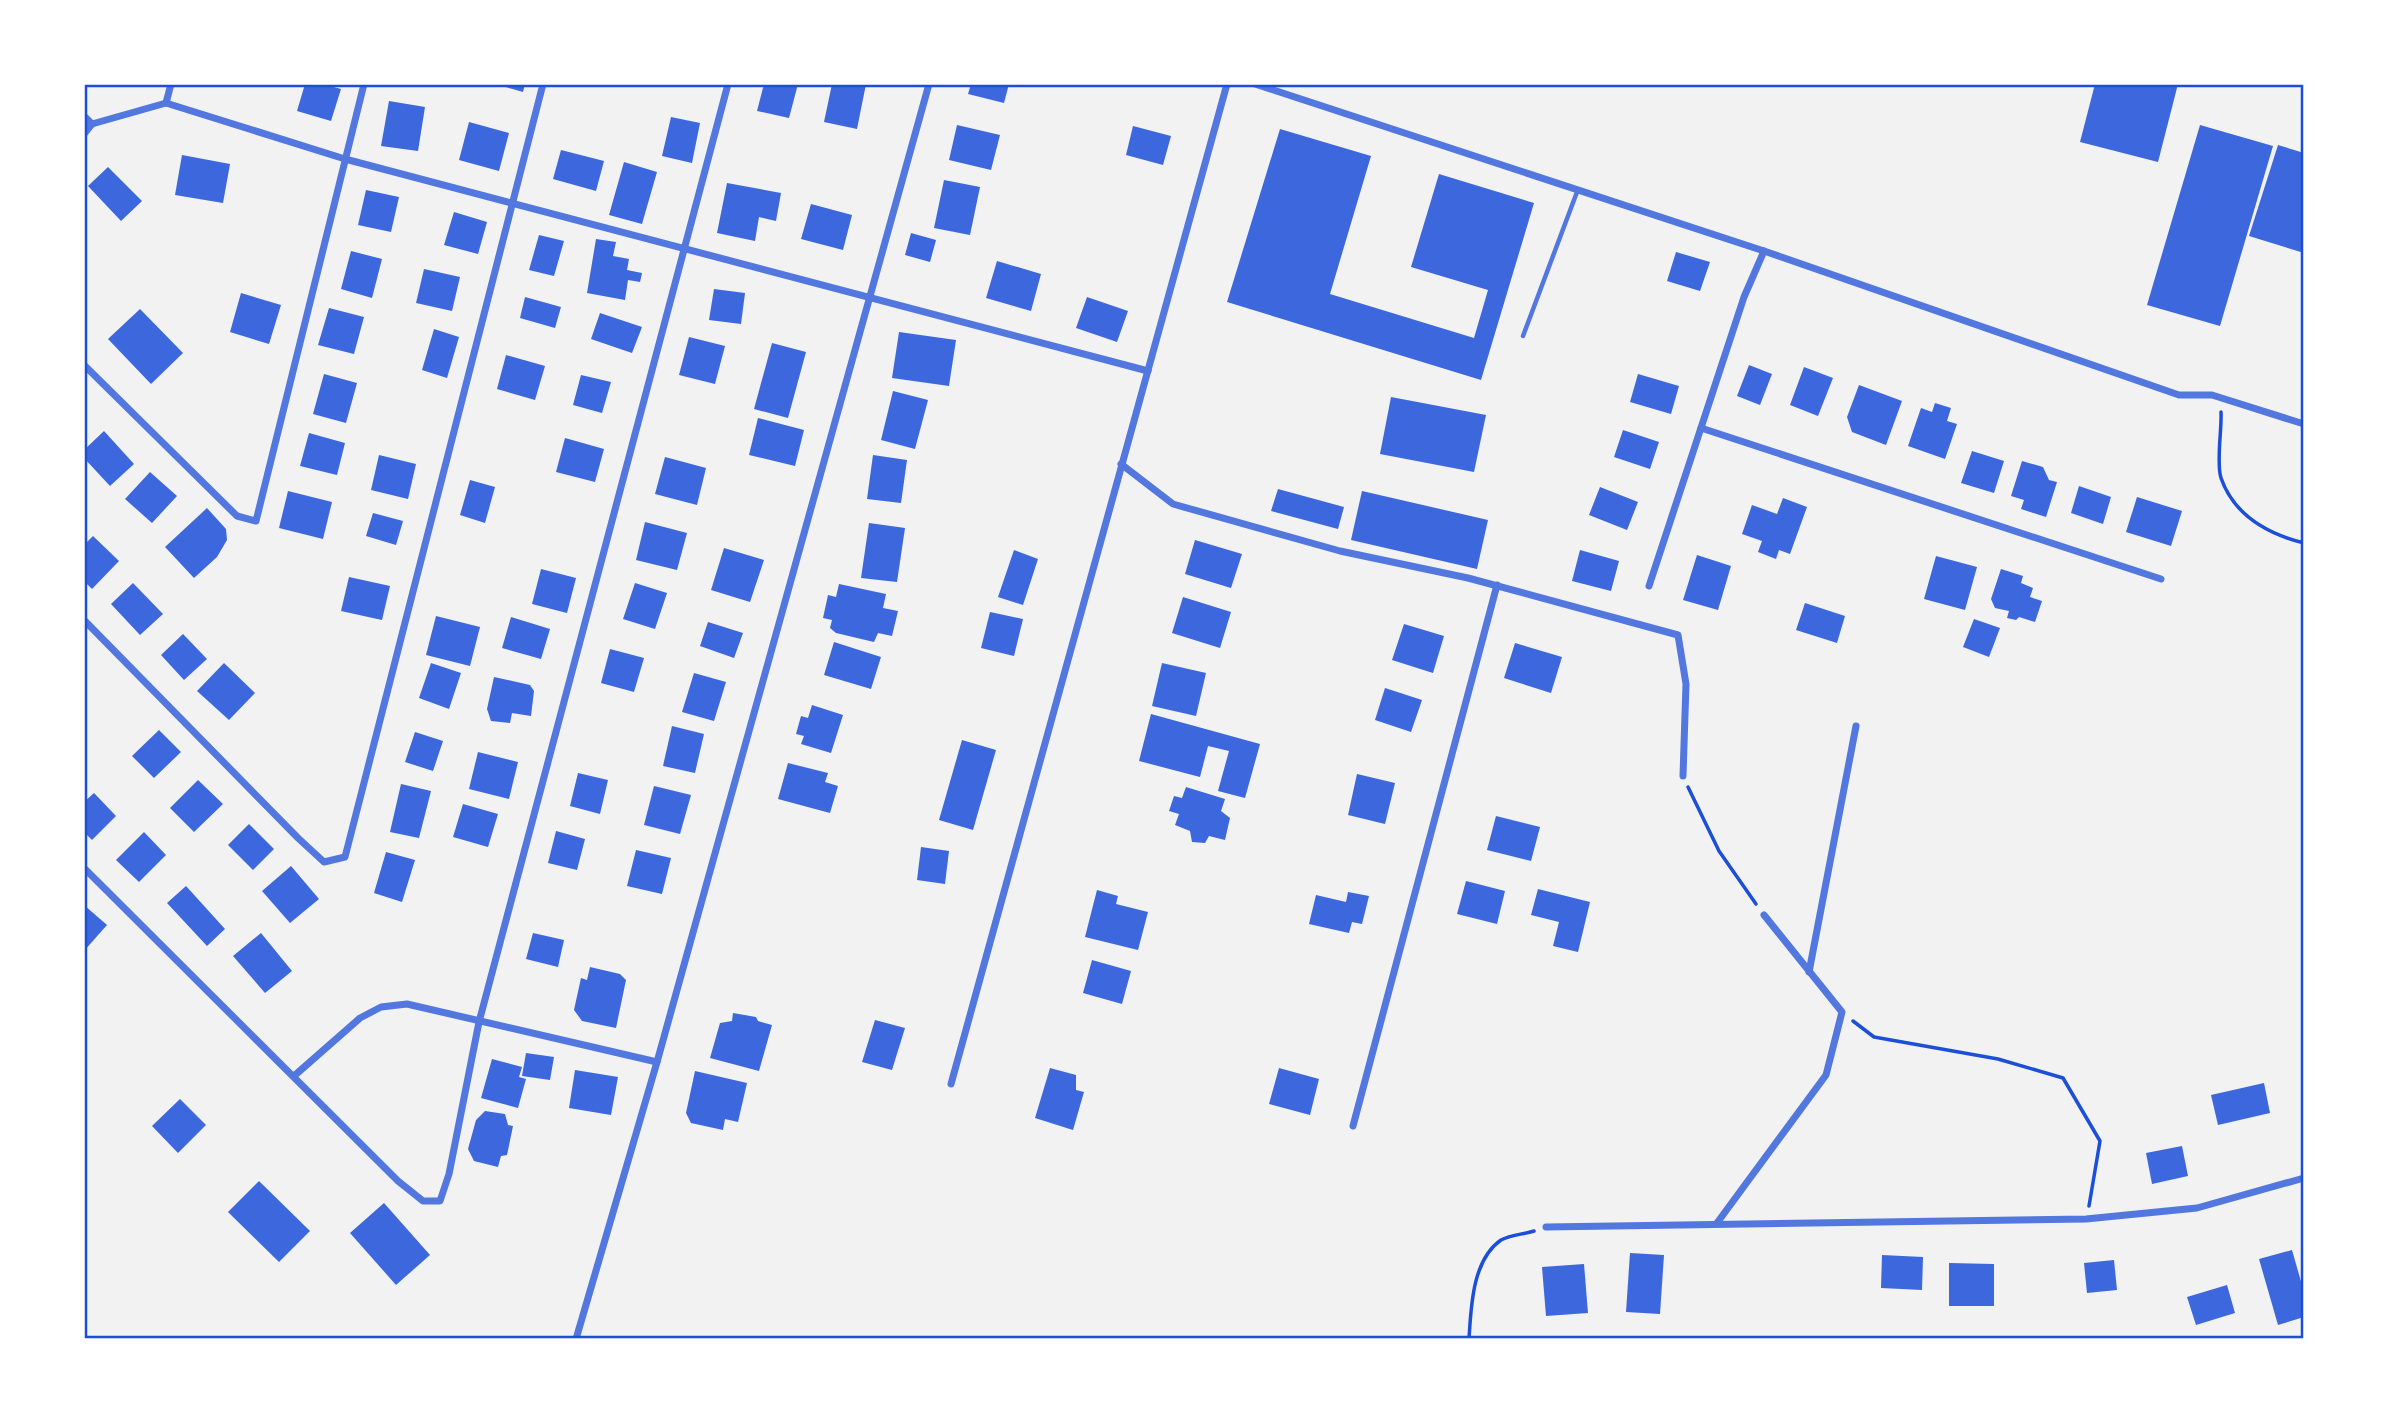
<svg xmlns="http://www.w3.org/2000/svg" width="2388" height="1423" font-family="Mulish,sans-serif">
  <rect width="100%" height="100%" fill="#f2f2f2"/>
  <g fill="#3d67dc">
    <polygon points="305,84 323,84 341,89 331,121 297,111"/>
    <polygon points="495,84 525,84 523,92"/>
    <polygon points="764,84 798,84 789,118 757,111"/>
    <polygon points="832,84 866,84 857,129 824,122"/>
    <polygon points="971,84 1009,84 1004,103 968,94"/>
    <polygon points="2095,84 2178,84 2158,162 2080,142"/>
    <polygon points="389,101 425,107 418,151 381,146"/>
    <polygon points="671,117 700,123 692,163 662,156"/>
    <polygon points="469,122 509,133 499,171 459,160"/>
    <polygon points="957,125 1000,135 991,170 949,160"/>
    <polygon points="2200,125 2273,146 2220,326 2147,305"/>
    <polygon points="1133,126 1171,136 1163,165 1126,155"/>
    <polygon points="1280,129 1371,156 1330,294 1474,338 1488,290 1411,267 1439,174 1534,203 1481,380 1227,302"/>
    <polygon points="2278,145 2304,153 2304,253 2249,236"/>
    <polygon points="561,150 604,161 596,191 553,179"/>
    <polygon points="182,155 230,164 223,203 175,195"/>
    <polygon points="624,162 657,172 642,224 609,215"/>
    <polygon points="108,167 142,201 121,221 88,186"/>
    <polygon points="944,180 980,187 970,235 934,228"/>
    <polygon points="727,183 781,193 776,221 759,217 755,241 717,233"/>
    <polygon points="366,190 399,197 391,232 358,225"/>
    <polygon points="811,204 852,215 843,250 801,239"/>
    <polygon points="454,212 487,222 478,254 444,245"/>
    <polygon points="911,233 936,240 930,262 905,255"/>
    <polygon points="539,235 564,241 554,276 529,270"/>
    <polygon points="596,239 616,242 613,256 629,259 627,270 642,273 640,282 628,280 625,300 587,293"/>
    <polygon points="351,251 382,259 372,298 341,289"/>
    <polygon points="1676,252 1710,262 1700,291 1667,281"/>
    <polygon points="997,261 1041,274 1031,311 986,298"/>
    <polygon points="424,269 460,277 452,311 416,303"/>
    <polygon points="714,289 745,293 741,324 709,320"/>
    <polygon points="241,293 281,305 269,344 230,332"/>
    <polygon points="525,297 561,307 555,328 520,318"/>
    <polygon points="1087,297 1128,311 1117,342 1076,328"/>
    <polygon points="329,308 364,317 354,354 318,345"/>
    <polygon points="140,309 183,353 151,384 108,339"/>
    <polygon points="600,313 642,327 632,353 591,339"/>
    <polygon points="434,329 459,337 447,378 422,370"/>
    <polygon points="899,332 956,340 949,386 892,378"/>
    <polygon points="689,337 725,346 715,384 679,375"/>
    <polygon points="772,343 806,352 788,418 754,409"/>
    <polygon points="506,355 545,366 535,400 497,389"/>
    <polygon points="1749,365 1772,374 1760,405 1737,396"/>
    <polygon points="1804,367 1833,378 1818,416 1790,405"/>
    <polygon points="324,374 357,383 346,423 313,414"/>
    <polygon points="1638,374 1679,386 1671,414 1630,402"/>
    <polygon points="581,375 611,382 602,413 573,405"/>
    <polygon points="1859,385 1902,401 1886,445 1852,432 1847,417"/>
    <polygon points="893,391 928,400 915,449 881,440"/>
    <polygon points="1391,397 1486,415 1474,472 1380,454"/>
    <polygon points="1935,403 1951,408 1947,421 1957,424 1945,459 1908,446 1921,408 1932,412"/>
    <polygon points="758,418 804,430 795,466 749,455"/>
    <polygon points="1623,430 1659,442 1650,469 1614,457"/>
    <polygon points="104,431 134,464 110,486 84,458 84,450"/>
    <polygon points="309,433 345,443 337,475 300,466"/>
    <polygon points="565,438 604,449 595,482 556,472"/>
    <polygon points="1972,451 2004,461 1994,493 1961,483"/>
    <polygon points="379,455 416,464 408,499 371,490"/>
    <polygon points="873,455 907,460 901,503 867,499"/>
    <polygon points="665,457 706,468 697,505 655,494"/>
    <polygon points="2022,461 2043,467 2049,480 2057,482 2046,517 2021,509 2024,500 2011,496"/>
    <polygon points="150,472 177,496 152,523 125,499"/>
    <polygon points="470,480 495,487 485,523 460,515"/>
    <polygon points="2079,486 2111,497 2103,524 2071,513"/>
    <polygon points="1600,487 1638,502 1627,530 1589,515"/>
    <polygon points="1278,489 1344,507 1338,529 1271,511"/>
    <polygon points="288,491 332,502 323,539 279,528"/>
    <polygon points="1362,491 1488,520 1477,569 1351,540"/>
    <polygon points="2137,497 2182,511 2171,546 2126,532"/>
    <polygon points="1783,498 1807,507 1790,554 1779,550 1776,559 1758,552 1762,541 1742,534 1752,505 1777,514"/>
    <polygon points="207,508 226,529 227,540 217,557 194,578 165,547"/>
    <polygon points="373,513 403,521 396,545 366,536"/>
    <polygon points="645,522 687,533 677,570 636,560"/>
    <polygon points="869,523 905,528 897,582 861,578"/>
    <polygon points="93,536 119,561 92,589 84,581 84,545"/>
    <polygon points="1195,540 1242,554 1231,588 1185,574"/>
    <polygon points="724,548 764,560 750,602 711,590"/>
    <polygon points="1014,550 1038,559 1023,605 998,597"/>
    <polygon points="1580,550 1619,561 1611,591 1572,581"/>
    <polygon points="1697,555 1731,566 1718,610 1683,600"/>
    <polygon points="1936,556 1977,567 1965,610 1924,599"/>
    <polygon points="541,569 576,578 567,613 532,604"/>
    <polygon points="2001,569 2023,576 2021,583 2033,588 2030,597 2042,601 2035,622 2019,617 2016,620 2007,618 2009,611 1995,608 1991,599"/>
    <polygon points="349,577 390,586 382,620 341,611"/>
    <polygon points="133,583 163,614 140,635 111,604"/>
    <polygon points="635,583 667,593 655,629 623,619"/>
    <polygon points="839,584 886,594 883,608 898,611 892,636 878,633 874,642 836,633 830,628 832,620 823,618 828,595 836,597"/>
    <polygon points="1183,597 1231,612 1220,648 1172,633"/>
    <polygon points="1805,603 1845,616 1837,643 1796,630"/>
    <polygon points="990,612 1023,619 1014,656 981,648"/>
    <polygon points="436,616 480,627 470,666 426,655"/>
    <polygon points="511,617 550,629 541,659 502,648"/>
    <polygon points="1974,619 2000,628 1989,657 1963,647"/>
    <polygon points="708,622 743,633 734,658 700,646"/>
    <polygon points="1404,624 1444,636 1433,673 1392,660"/>
    <polygon points="183,634 207,659 184,680 161,655"/>
    <polygon points="834,642 881,657 871,689 824,675"/>
    <polygon points="1515,643 1562,657 1551,693 1504,678"/>
    <polygon points="610,649 644,658 634,692 601,683"/>
    <polygon points="224,663 255,693 229,720 197,691"/>
    <polygon points="431,663 461,673 449,709 419,698"/>
    <polygon points="1162,663 1206,673 1196,716 1152,706"/>
    <polygon points="694,673 726,682 714,721 682,712"/>
    <polygon points="494,677 530,685 534,691 531,716 512,713 510,723 491,721 487,709"/>
    <polygon points="1385,688 1422,700 1411,732 1375,720"/>
    <polygon points="812,705 843,715 831,753 801,744 804,736 796,734 801,716 808,718"/>
    <polygon points="1151,714 1260,744 1245,798 1218,791 1229,751 1208,746 1200,777 1139,761"/>
    <polygon points="672,726 704,734 695,773 663,766"/>
    <polygon points="159,730 181,752 154,778 132,756"/>
    <polygon points="415,732 443,741 433,771 405,762"/>
    <polygon points="962,740 996,750 973,830 939,820"/>
    <polygon points="478,752 518,762 509,799 469,789"/>
    <polygon points="788,763 828,773 825,782 838,786 830,813 778,799"/>
    <polygon points="578,773 608,780 600,814 570,806"/>
    <polygon points="1357,774 1395,783 1385,824 1348,815"/>
    <polygon points="198,780 223,804 194,832 170,808"/>
    <polygon points="401,784 431,791 419,838 390,832"/>
    <polygon points="654,786 691,795 680,834 644,825"/>
    <polygon points="1186,787 1225,799 1221,811 1230,818 1225,840 1209,836 1205,843 1192,842 1190,831 1175,825 1179,814 1169,811 1174,796 1182,798"/>
    <polygon points="94,793 116,816 92,840 84,832 84,802"/>
    <polygon points="463,804 498,814 488,847 453,837"/>
    <polygon points="1496,816 1540,827 1531,861 1487,850"/>
    <polygon points="249,824 274,849 253,870 228,845"/>
    <polygon points="556,831 585,839 577,870 548,863"/>
    <polygon points="144,832 166,855 139,882 116,860"/>
    <polygon points="921,847 949,851 945,884 917,880"/>
    <polygon points="636,850 671,858 662,894 627,886"/>
    <polygon points="386,852 415,860 402,902 374,893"/>
    <polygon points="291,866 319,899 290,923 262,891"/>
    <polygon points="1466,881 1505,891 1497,924 1457,914"/>
    <polygon points="186,886 225,929 207,946 167,903"/>
    <polygon points="1538,889 1590,902 1578,952 1553,946 1559,922 1531,915"/>
    <polygon points="1097,890 1118,896 1116,904 1148,912 1138,950 1085,937"/>
    <polygon points="1348,892 1369,896 1362,924 1352,922 1349,933 1309,924 1316,895 1346,902"/>
    <polygon points="84,905 107,925 84,951"/>
    <polygon points="261,933 292,971 265,993 233,956"/>
    <polygon points="533,933 564,940 558,967 526,959"/>
    <polygon points="1092,960 1131,971 1122,1004 1083,993"/>
    <polygon points="590,967 620,974 626,980 616,1028 582,1021 574,1010 581,978 587,980"/>
    <polygon points="733,1013 756,1017 758,1021 772,1025 759,1071 710,1058 720,1023 732,1021"/>
    <polygon points="875,1020 905,1028 892,1070 862,1062"/>
    <polygon points="526,1053 554,1057 550,1080 522,1076"/>
    <polygon points="492,1059 522,1067 519,1077 526,1079 518,1108 481,1098"/>
    <polygon points="1050,1068 1076,1075 1076,1090 1084,1092 1073,1130 1035,1118"/>
    <polygon points="1279,1068 1319,1079 1310,1115 1269,1104"/>
    <polygon points="575,1070 618,1077 611,1115 569,1108"/>
    <polygon points="695,1071 747,1083 738,1122 725,1119 723,1130 691,1123 686,1113"/>
    <polygon points="2264,1083 2270,1113 2218,1125 2211,1095"/>
    <polygon points="180,1099 206,1125 178,1153 152,1126"/>
    <polygon points="485,1111 505,1114 508,1125 513,1126 507,1155 501,1156 498,1167 474,1161 468,1149 476,1120"/>
    <polygon points="2182,1146 2188,1176 2152,1184 2146,1153"/>
    <polygon points="259,1181 310,1231 279,1262 228,1212"/>
    <polygon points="384,1203 430,1255 396,1285 350,1233"/>
    <polygon points="2292,1250 2304,1292 2304,1317 2278,1325 2259,1259"/>
    <polygon points="1630,1253 1664,1255 1660,1314 1626,1312"/>
    <polygon points="1882,1255 1923,1257 1922,1290 1881,1288"/>
    <polygon points="2114,1260 2117,1290 2087,1293 2084,1263"/>
    <polygon points="1949,1263 1994,1264 1994,1306 1949,1306"/>
    <polygon points="1584,1264 1588,1313 1546,1316 1542,1267"/>
    <polygon points="2227,1285 2235,1313 2196,1325 2187,1297"/>
  </g>
  <g fill="none" stroke-linecap="round" stroke-linejoin="round">
    <g stroke="#1d4ed8" stroke-width="3.5">
      <path d="M2221 412C2222 429 2216 463 2221 478 2234 515 2268 534 2304 543"/>
      <polyline points="1688,787 1719,851 1756,904"/>
      <polyline points="1853,1021 1874,1037 1998,1059 2063,1078 2100,1141 2089,1206"/>
      <path d="M1469 1339C1471 1308 1472 1260 1501 1240 1510 1235 1525 1234 1534 1231"/>
    </g>
    <polyline stroke="#5277de" stroke-width="4.5" points="1523,336 1577,192"/>
    <g stroke="#5277de" stroke-width="7">
      <polyline points="1255,84 1764,251 2179,395 2212,395 2304,424"/>
      <polyline points="166,103 171,84"/>
      <polyline points="84,116 92,124 166,103 345,159 1148,371"/>
      <polyline points="84,134 92,124"/>
      <polyline points="84,365 237,516 256,521 364,84"/>
      <polyline points="1701,428 2161,579"/>
      <polyline points="1121,464 1173,504 1340,551 1468,578 1678,635 1686,684 1683,776"/>
      <polyline points="1649,586 1744,297 1764,251"/>
      <polyline points="84,620 298,838 324,862 345,857 543,84"/>
      <polyline points="84,868 398,1181 423,1201 440,1201 449,1174 479,1022 728,84"/>
      <polyline points="1809,972 1856,726"/>
      <polyline points="294,1076 360,1018 381,1007 407,1004 657,1062"/>
      <polyline points="951,1084 1227,84"/>
      <polyline points="1353,1126 1497,585"/>
      <polyline points="1717,1223 1826,1075 1842,1012 1764,915"/>
      <polyline points="1546,1227 2086,1219 2197,1208 2304,1178"/>
      <polyline points="576,1339 657,1062 929,84"/>
    </g>
  </g>
  <rect width="2388" height="1423" fill="none" stroke="#ffffff" stroke-width="172"/>
  <rect x="86" y="86" width="2216" height="1251" fill="none" stroke="#1d4ed8" stroke-width="2.5"/>
</svg>
